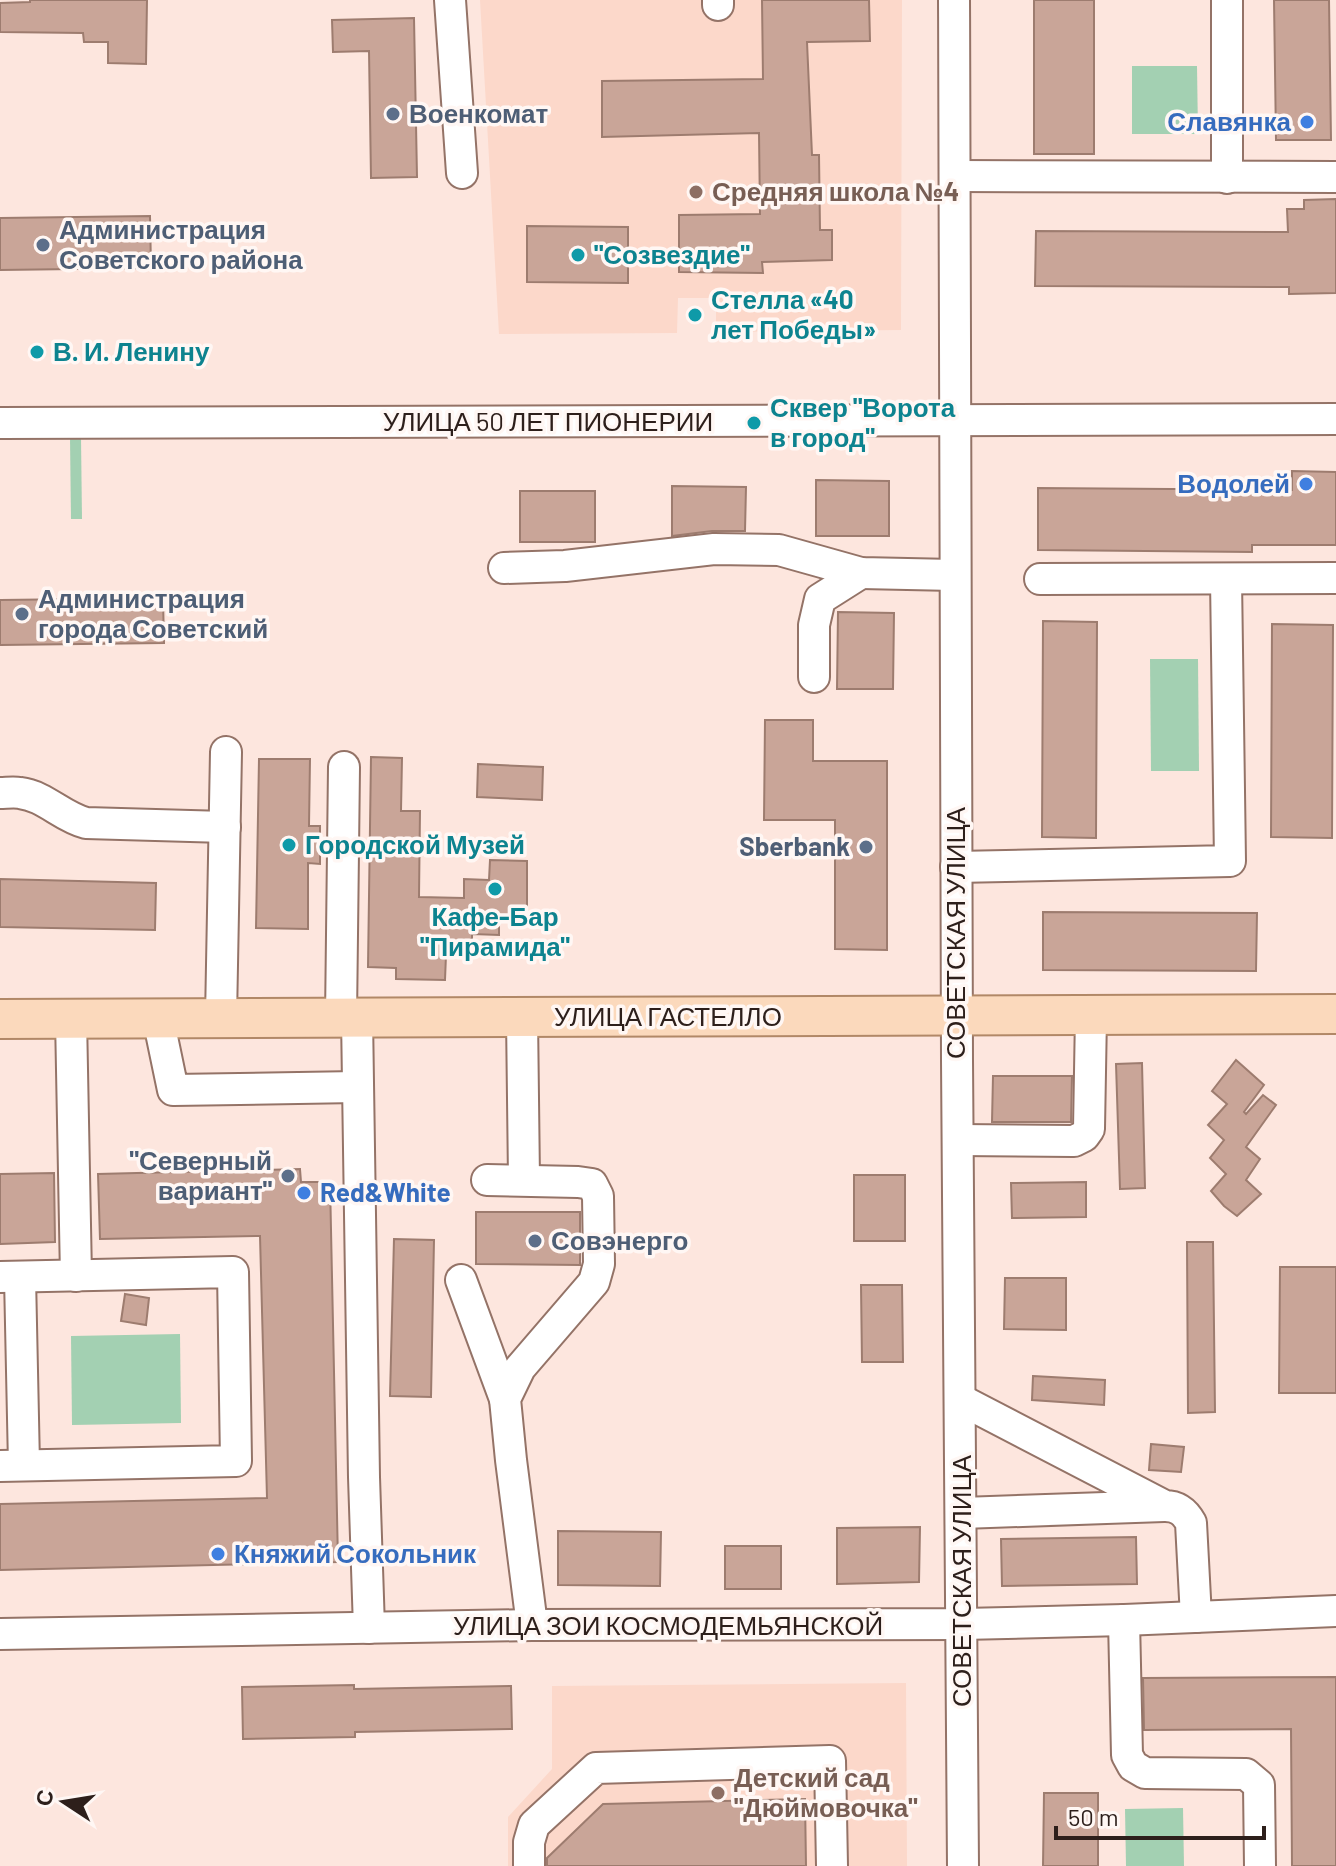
<svg xmlns="http://www.w3.org/2000/svg" width="1336" height="1866" font-family="Barlow,sans-serif">
  <rect width="100%" height="100%" fill="#fde6de"/>
  <g fill="#fcd8ca">
    <polygon points="480,0 902,0 901,330 716,332 716,298 678,298 677,333 499,334"/>
    <polygon points="906,1683 907,1866 508,1866 508,1817 552,1769 552,1686"/>
  </g>
  <g fill="#a3d0b2">
    <polygon points="1132,66 1197,66 1198,134 1132,134"/>
    <polygon points="70,437 81,437 82,519 71,519"/>
    <polygon points="1150,659 1198,659 1199,771 1151,771"/>
    <polygon points="180,1334 181,1423 72,1425 71,1336"/>
    <polygon points="1183,1808 1184,1866 1126,1866 1125,1809"/>
  </g>
  <g fill="#c9a598" stroke="#9d7c6f" stroke-width="2">
    <polygon points="30,0 147,0 146,64 108,63 108,42 84,42 83,33 0,32 0,3 30,2"/>
    <polygon points="762,0 869,0 870,41 807,42 812,155 819,155 820,230 832,230 832,260 762,262 763,273 679,272 679,215 760,214 759,133 602,137 602,81 763,79"/>
    <rect x="1034" y="0" width="60" height="154"/>
    <polygon points="1274,0 1329,0 1331,140 1276,140"/>
    <polygon points="414,18 417,177 371,178 369,51 333,52 332,20"/>
    <polygon points="1336,199 1336,293 1289,294 1289,287 1035,286 1036,231 1288,232 1287,209 1304,209 1304,200"/>
    <polygon points="150,216 151,268 0,270 0,218"/>
    <polygon points="527,226 628,227 628,283 527,282"/>
    <polygon points="1292,471 1336,472 1336,545 1252,545 1252,552 1038,550 1038,488 1292,490"/>
    <polygon points="816,480 889,481 889,536 816,536"/>
    <polygon points="672,486 746,487 745,531 712,531 672,536"/>
    <rect x="520" y="491" width="75" height="51"/>
    <polygon points="163,598 164,643 0,645 0,600"/>
    <polygon points="838,612 894,613 893,689 837,689"/>
    <polygon points="1043,621 1097,622 1096,838 1042,837"/>
    <polygon points="1272,624 1333,625 1332,838 1271,837"/>
    <polygon points="765,720 813,720 813,761 887,761 887,950 835,949 835,820 764,820"/>
    <polygon points="371,757 402,758 401,811 420,811 419,897 464,898 464,879 489,880 490,860 527,861 527,915 499,915 499,935 472,934 472,956 446,955 445,980 396,979 396,968 368,967"/>
    <polygon points="259,759 310,759 309,826 320,826 320,864 308,863 308,929 256,928"/>
    <polygon points="478,764 543,767 542,800 477,797"/>
    <polygon points="0,879 156,883 155,930 0,927"/>
    <polygon points="1043,912 1257,913 1256,971 1043,970"/>
    <polygon points="1236,1060 1264,1085 1244,1112 1246,1114 1263,1095 1276,1105 1246,1147 1260,1159 1246,1180 1261,1194 1237,1216 1224,1206 1211,1191 1226,1174 1210,1158 1224,1140 1208,1125 1227,1104 1212,1091"/>
    <polygon points="1142,1063 1145,1188 1120,1189 1116,1064"/>
    <polygon points="993,1076 1072,1076 1071,1122 992,1122"/>
    <polygon points="300,1169 301,1182 330,1182 338,1562 0,1570 0,1504 267,1498 260,1236 100,1239 98,1174"/>
    <polygon points="54,1173 55,1242 0,1244 0,1174"/>
    <rect x="854" y="1175" width="51" height="66"/>
    <polygon points="1086,1182 1086,1217 1012,1218 1011,1183"/>
    <polygon points="476,1212 580,1212 580,1265 476,1264"/>
    <polygon points="394,1239 434,1240 431,1397 390,1396"/>
    <polygon points="1187,1242 1213,1242 1215,1412 1188,1413"/>
    <polygon points="1280,1267 1336,1267 1336,1393 1279,1393"/>
    <polygon points="1005,1278 1066,1278 1066,1330 1004,1329"/>
    <polygon points="861,1285 902,1285 903,1362 862,1362"/>
    <polygon points="125,1294 149,1298 146,1325 121,1321"/>
    <polygon points="1033,1376 1105,1380 1104,1405 1032,1400"/>
    <polygon points="1151,1444 1184,1447 1181,1472 1149,1470"/>
    <polygon points="920,1527 919,1582 837,1584 837,1528"/>
    <polygon points="558,1531 661,1532 660,1586 558,1585"/>
    <polygon points="1136,1537 1137,1584 1002,1586 1001,1539"/>
    <rect x="725" y="1546" width="56" height="43"/>
    <polygon points="1336,1677 1336,1866 1292,1866 1291,1729 1144,1730 1143,1678"/>
    <polygon points="354,1685 354,1689 511,1686 512,1729 355,1732 355,1737 243,1739 242,1687"/>
    <polygon points="1044,1793 1098,1793 1098,1866 1043,1866"/>
    <polygon points="805,1799 806,1866 547,1866 547,1858 603,1804"/>
  </g>
  <g fill="none" stroke-linecap="round" stroke-linejoin="round">
    <defs>
      <g id="minor">
        <polyline points="450,0 462,173"/>
        <polyline points="718,0 718,5"/>
        <path d="M954 0C956 353 955 706 957 1060 959 1328 963 1597 963 1866"/>
        <polyline points="1227,0 1227,178"/>
        <polyline points="955,176 1336,177"/>
        <polyline points="0,423 1336,419"/>
        <polyline points="504,568 565,566 714,549 779,550 861,573 954,575"/>
        <polyline points="1040,579 1336,578"/>
        <polyline points="814,677 814,625 820,599 861,573"/>
        <path d="M0 793C6 793 14 792 20 793 45 796 62 817 86 823L225 827"/>
        <polyline points="956,867 1230,861 1226,579"/>
        <polyline points="357,1017 364,1477 369,1628"/>
        <polyline points="522,1017 524,1180"/>
        <polyline points="71,1018 76,1276"/>
        <polyline points="158,1018 173,1090 357,1087"/>
        <polyline points="221,1018 226,752"/>
        <polyline points="341,1018 344,767"/>
        <polyline points="958,1140 1074,1141 1084,1136 1089,1129 1091,1015"/>
        <polyline points="487,1180 578,1182 592,1184 598,1196 599,1264 594,1282 520,1368 505,1399 511,1460 532,1625"/>
        <polyline points="0,1277 233,1272 236,1461 0,1466"/>
        <polyline points="20,1277 24,1465"/>
        <polyline points="461,1280 505,1399"/>
        <path d="M961 1400 1165 1506C1178 1506 1185 1512 1191 1523L1196 1617"/>
        <polyline points="962,1513 1164,1506"/>
        <polyline points="1124,1620 1127,1755 1133,1766 1145,1773 1246,1774 1259,1785 1260,1866"/>
        <polyline points="0,1634 532,1625 963,1624 1124,1620 1336,1611"/>
        <polyline points="529,1866 529,1842 534,1825 596,1768 830,1761 832,1866"/>
      </g>
      <polyline id="major" points="0,1019 1336,1014"/>
    </defs>
    <use href="#minor" stroke="#947367" stroke-width="34"/>
    <use href="#major" stroke="#b18867" stroke-width="42"/>
    <use href="#minor" stroke="#fff" stroke-width="30"/>
    <use href="#major" stroke="#fbd9bc" stroke-width="38"/>
  </g>
  <g fill="#5c6f8a" stroke="#fff7f4" stroke-width="3">
    <circle cx="393" cy="114" r="8"/>
    <circle cx="43" cy="245" r="8"/>
    <circle cx="22" cy="614" r="8"/>
    <circle cx="866" cy="847" r="8"/>
    <circle cx="288" cy="1176" r="8"/>
    <circle cx="535" cy="1241" r="8"/>
  </g>
  <g fill="#3f7fe0" stroke="#fff7f4" stroke-width="3">
    <circle cx="1307" cy="122" r="8"/>
    <circle cx="1306" cy="484" r="8"/>
    <circle cx="304" cy="1193" r="8"/>
    <circle cx="218" cy="1554" r="8"/>
  </g>
  <g fill="#8d6e63" stroke="#fff7f4" stroke-width="3">
    <circle cx="696" cy="192" r="8"/>
    <circle cx="718" cy="1793" r="8"/>
  </g>
  <g fill="#0f9aa8" stroke="#fff7f4" stroke-width="3">
    <circle cx="578" cy="255" r="8"/>
    <circle cx="695" cy="315" r="8"/>
    <circle cx="37" cy="352" r="8"/>
    <circle cx="754" cy="423" r="8"/>
    <circle cx="289" cy="845" r="8"/>
    <circle cx="495" cy="889" r="8"/>
  </g>
  <g text-anchor="middle" stroke-width="7" stroke-linejoin="round" paint-order="stroke">
    <g font-size="26" font-weight="bold" fill="#4e5e75" stroke="#fff7f4" text-anchor="start">
      <text x="409" y="123">Военкомат</text>
      <text x="59" y="239">Администрация<tspan x="59" dy="30">Советского района</tspan></text>
      <text x="38" y="608">Администрация<tspan x="38" dy="30">города Советский</tspan></text>
      <text x="850" y="856" text-anchor="end">Sberbank</text>
      <text x="272" y="1170" text-anchor="end">"Северный<tspan x="272" dy="30">вариант"</tspan></text>
      <text x="551" y="1250">Совэнерго</text>
    </g>
    <g font-size="26" font-weight="bold" fill="#366cbe" stroke="#fff7f4" text-anchor="end">
      <text x="1291" y="131">Славянка</text>
      <text x="1290" y="493">Водолей</text>
      <text x="320" y="1202" text-anchor="start">Red&amp;White</text>
      <text x="234" y="1563" text-anchor="start">Княжий Сокольник</text>
    </g>
    <g font-size="26" font-weight="bold" fill="#785e54" stroke="#fff7f4" text-anchor="start">
      <text x="712" y="201">Средняя школа №4</text>
      <text x="734" y="1787">Детский сад<tspan x="734" dy="30">"Дюймовочка"</tspan></text>
    </g>
    <g font-size="26" font-weight="bold" fill="#0d838f" stroke="#fff7f4" text-anchor="start">
      <text x="594" y="264">"Созвездие"</text>
      <text x="711" y="309">Стелла «40<tspan x="711" dy="30">лет Победы»</tspan></text>
      <text x="53" y="361">В. И. Ленину</text>
      <text x="770" y="417">Сквер "Ворота<tspan x="770" dy="30">в город"</tspan></text>
      <text x="305" y="854">Городской Музей</text>
      <text x="495" y="926" text-anchor="middle">Кафе-Бар<tspan x="495" dy="30">"Пирамида"</tspan></text>
    </g>
    <g font-size="26" fill="#2d1f1b" stroke="#fff7f4">
      <text x="548" y="431">УЛИЦА 50 ЛЕТ ПИОНЕРИИ</text>
      <text transform="translate(956 933) rotate(-90)" y="9">СОВЕТСКАЯ УЛИЦА</text>
      <text x="668" y="1026">УЛИЦА ГАСТЕЛЛО</text>
      <text transform="translate(962 1581) rotate(-90)" y="9">СОВЕТСКАЯ УЛИЦА</text>
      <text x="668" y="1635">УЛИЦА ЗОИ КОСМОДЕМЬЯНСКОЙ</text>
    </g>
  </g>
  <g transform="translate(64 1802) rotate(282)" stroke="#fff7f4" stroke-width="6" paint-order="stroke">
  <path d="M0-6L14 30L0 20L-14 30Z" fill="#2d1f1b"/>
  <text y="-12" font-size="22" font-weight="bold" text-anchor="middle" fill="#2d1f1b">С</text>
  </g>
  <path d="M1056 1826v12h208v-12" fill="none" stroke="#2d1f1b" stroke-width="4"/>
  <text x="1068" y="1826" font-size="24" fill="#2d1f1b" stroke="#fff7f4" stroke-width="6" paint-order="stroke">50 m</text>
</svg>
